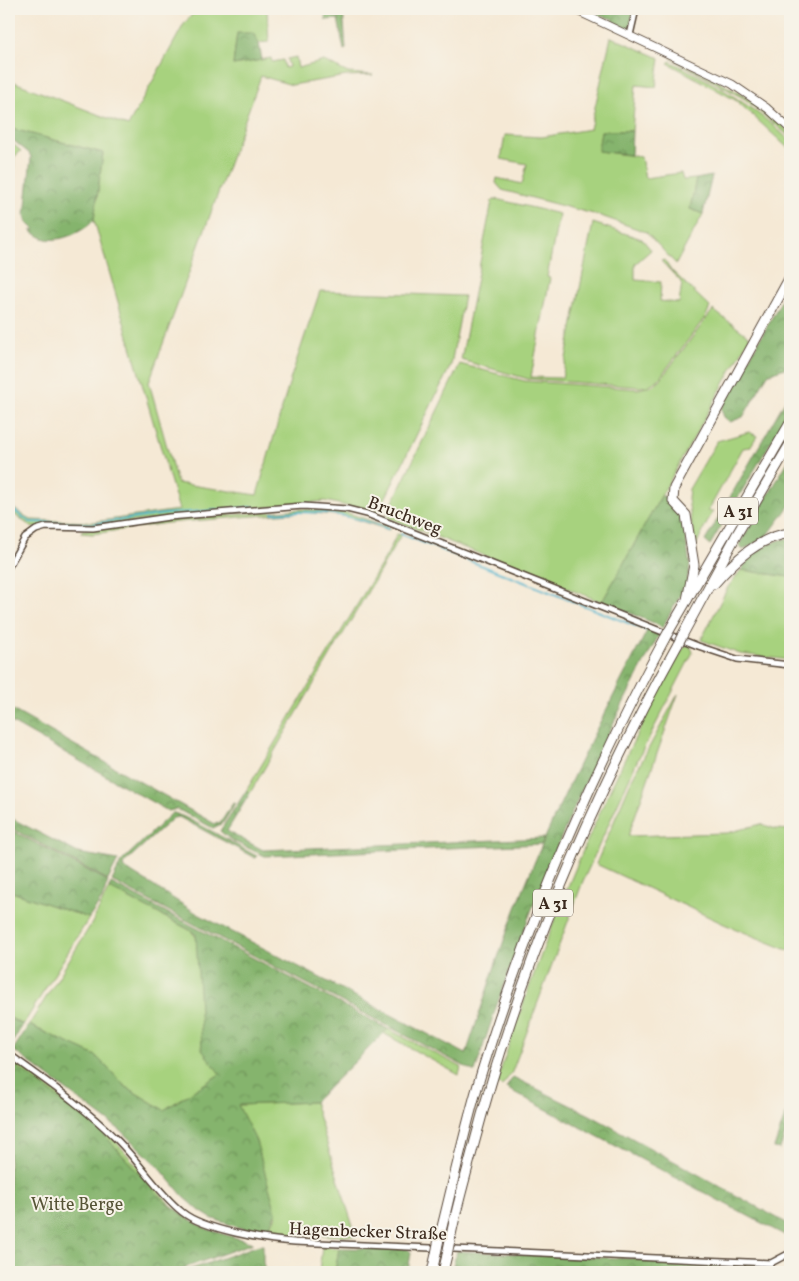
<svg xmlns="http://www.w3.org/2000/svg" width="799" height="1281" font-family="Vollkorn,serif">
  <defs>
    <pattern id="forest-crowns" width="20" height="18" patternUnits="userSpaceOnUse" patternTransform="scale(1.25)"><rect width="20" height="18" fill="#85b46d"/><path d="M2 6a3 3 0 1 1 6 0M12 15a3 3 0 1 1 6 0" fill="none" stroke="#6e9359"/></pattern>
  </defs>
  <rect width="100%" height="100%" fill="#f7f3e8"/>
  <filter id="ink" filterUnits="userSpaceOnUse"><feTurbulence type="fractalNoise" baseFrequency=".02" numOctaves="2"/><feDisplacementMap in="SourceGraphic" scale="10" xChannelSelector="R" yChannelSelector="G"/><feConvolveMatrix kernelMatrix="1 2 1 2 8 2 1 2 1" color-interpolation-filters="sRGB"/></filter>
  <filter id="wash" filterUnits="userSpaceOnUse"><feTurbulence type="fractalNoise" baseFrequency=".0096" numOctaves="4" result="noise"/><feDisplacementMap in="SourceGraphic" scale="20" xChannelSelector="R" yChannelSelector="G"/><feGaussianBlur stdDeviation="1.12" result="paint"/><feColorMatrix in="noise" values="0 0 0 0 0 0 0 0 0 0 0 0 0 0 0 0 0 1.4 0 .05"/><feComposite in="paint" operator="in"/></filter>
  <g filter="url(#wash)">
    <rect width="100%" height="100%" fill="#f5e9d5"/>
    <g fill="#a7d27e" stroke="#717e4e">
      <path d="M197 9H267L269 42 257 43 237 33 233 65 271 58 272 62 283 60 285 68 289 67 287 59 296 57 298 68 324 61 348 73 373 75 347 76 292 85 261 76 149 382 177 483 257 495 291 377 320 291 464 296 451 365 379 511C374 513 335 503 325 501L93 526H44L33 528 11 512 9 501 14 509 31 520 93 522 179 510 94 220 103 153 9 128V80L128 126 184 24Z"/>
      <polygon points="611,37 660,58 656,87 636,85 632,131 601,131 598,151 641,157 645,178 681,173 683,180 696,179 690,209 703,214 676,264 646,232 601,216 502,190 496,183 497,178 522,184 527,164 501,159 505,135 542,137 590,129"/>
      <path d="M671 58C697 70 782 111 790 137L745 99Z"/>
      <path d="M670 61C716 84 753 105 790 141V150L737 101 668 63Z"/>
      <polygon points="9,141 21,151 14,157 13,209 9,209 9,216"/>
      <polygon points="496,199 559,214 547,277 550,278 531,377 562,378 593,223 642,239 651,250 635,264 635,280 661,282 660,301 679,303 682,283 661,261 664,260 670,269 710,307 706,316 658,380 648,386 640,387 528,379 461,360 492,201"/>
      <polygon points="713,310 750,337 602,602 389,518 387,514 460,364 525,381 638,389 652,386 660,380"/>
      <polygon points="749,432 757,436 750,447 743,448 708,511 713,511 695,547 688,498 689,489 717,441"/>
      <polygon points="302,509 345,512 389,527 389,530 345,516 303,512 167,523 93,534 81,533 82,530 167,520"/>
      <polygon points="397,534 401,535 250,793 246,791 388,553"/>
      <polygon points="741,570 790,577 790,660 740,654 701,640 728,587"/>
      <path d="M689 643 693 652 638 759 583 881 512 1072 502 1086 497 1083 498 1078C546 930 605 787 681 651Z"/>
      <polygon points="678,694 628,836 727,833 761,824 776,829 790,830 790,951 724,924 596,864 632,779"/>
      <polygon points="109,888 190,930 198,939 200,988 220,1074 164,1110 126,1087 96,1056 29,1025 92,923"/>
      <polygon points="9,891 89,918 23,1025 9,1017"/>
      <polygon points="388,1029 461,1067 459,1075 383,1033"/>
      <polygon points="9,1056 112,1137 169,1203 184,1216 163,1200 98,1128 9,1061"/>
      <polygon points="314,1102 356,1236 267,1233 276,1216 238,1105"/>
      <polygon points="322,1247 339,1248 335,1272 319,1272"/>
    </g>
    <g fill="url(#forest-crowns)" stroke="#606f46">
      <polygon points="314,9 343,9 346,49 344,50 338,19 326,20 324,10 315,12"/>
      <polygon points="596,9 633,9 630,28 626,30 613,22 614,19 592,14"/>
      <polygon points="237,33 253,33 259,43 262,60 233,65"/>
      <path d="M9 128 103 153 94 220C85 231 61 242 46 239 41 238 36 234 31 231L35 230 27 222 25 215 31 157 29 153 9 137Z"/>
      <polygon points="601,131 632,131 631,155 598,151"/>
      <polygon points="712,176 703,214 690,209 696,179"/>
      <polygon points="790,285 790,366 768,374 743,417 730,422 724,417 721,409"/>
      <polygon points="790,392 790,410 710,545 705,541"/>
      <polygon points="790,458 790,505 768,535 743,550 739,545"/>
      <polygon points="661,496 668,497 682,513 690,566 686,585 662,628 654,623 602,602"/>
      <path d="M790 538V577L741 570C753 552 769 541 790 538Z"/>
      <path d="M648 629 660 633C584 772 522 921 475 1072L112 881 121 862 172 813C179 811 244 850 257 856L255 858 179 817 173 818 124 863 123 867 198 914 466 1054C480 1013 492 972 507 932 545 827 597 727 648 629Z"/>
      <polygon points="9,708 215,824 221,822 233,803 235,803 223,823 213,828 177,809 168,811 9,721"/>
      <polygon points="246,791 250,793 227,831 263,850 544,838 542,844 265,856 231,840 220,831"/>
      <polygon points="9,817 78,853 118,860 108,880 9,827"/>
      <polygon points="9,829 108,881 102,899 89,918 9,891"/>
      <polygon points="111,883 388,1029 314,1102 238,1105 256,1141 276,1212 267,1233 237,1227 211,1218 200,1211 183,1196 159,1167 120,1130 13,1050 29,1025 96,1056 126,1087 164,1110 220,1074 202,1050 196,935 190,930 109,888"/>
      <polygon points="9,1018 23,1025 9,1048"/>
      <polygon points="9,1061 98,1128 163,1200 184,1216 207,1229 253,1243 173,1272 9,1272"/>
      <polygon points="513,1077 590,1115 790,1225 790,1238 506,1088"/>
      <polygon points="790,1101 790,1120 780,1149 774,1148"/>
      <polygon points="259,1245 263,1245 263,1263 266,1272 183,1272"/>
      <polygon points="339,1248 408,1249 411,1252 408,1272 335,1272"/>
      <polygon points="457,1251 753,1264 762,1265 765,1272 451,1272"/>
    </g>
    <g fill="none" stroke-linecap="round" stroke-linejoin="round">
      <g stroke="#4fb4ce" stroke-width="2">
        <polyline points="9,505 13,510 30,522 92,524 166,514 254,507"/>
        <path d="M272 513C316 510 347 513 388 529"/>
        <polyline points="401,534 646,630"/>
      </g>
    </g>
  </g>
  <g filter="url(#ink)">
    <g fill="none" stroke-linecap="round" stroke-linejoin="round">
      <defs>
        <g id="minor">
          <polyline points="582,13 595,9"/>
          <polyline points="630,35 636,9"/>
          <polyline points="9,566 25,538 36,530 46,527 93,528 169,517 303,506 347,509 367,514 698,646 737,659 790,665"/>
          <path d="M9 1054C44 1080 82 1105 113 1136 138 1159 155 1190 182 1212 204 1230 266 1240 295 1242L771 1263 790 1253"/>
        </g>
        <polyline id="secondary" points="573,9 732,84 767,108 790,129"/>
        <g id="motorway">
          <path d="M714 584C734 561 759 537 790 533"/>
          <polyline points="687,600 694,565 686,515 673,501 674,488 790,277"/>
          <polyline points="669,631 790,423"/>
          <polyline points="682,636 737,534 790,444"/>
          <path d="M439 1239C453 1184 465 1126 482 1071 528 921 591 776 665 638"/>
          <path d="M450 1240C456 1209 465 1179 473 1148 519 972 589 804 678 644"/>
          <polyline points="432,1272 436,1254"/>
          <polyline points="443,1272 447,1255"/>
        </g>
      </defs>
      <use href="#minor" stroke="#574739" stroke-width="8"/>
      <use href="#secondary" stroke="#574739" stroke-width="9"/>
      <use href="#motorway" stroke="#574739" stroke-width="11"/>
      <use href="#minor" stroke="#fff" stroke-width="5"/>
      <use href="#secondary" stroke="#fff" stroke-width="7"/>
      <use href="#motorway" stroke="#fff" stroke-width="9"/>
      <defs>
        <g id="motorway-bridge">
          <polyline points="665,638 669,631"/>
          <polyline points="678,644 682,636"/>
          <polyline points="436,1254 439,1239"/>
          <polyline points="447,1255 450,1240"/>
        </g>
      </defs>
      <use href="#motorway-bridge" stroke="#574739" stroke-width="11" stroke-linecap="butt"/>
      <use href="#motorway-bridge" stroke="#fff" stroke-width="9"/>
    </g>
  </g>
  <g text-anchor="middle" stroke-width="4" stroke-linejoin="round" paint-order="stroke">
    <g fill="#f7f3e8" stroke="#73665b" stroke-width="1">
      <rect x="718" y="497.5" width="40" height="27" rx="4"/>
      <rect x="533" y="889.5" width="40" height="27" rx="4"/>
    </g>
    <g font-size="16" font-weight="bold" fill="#3b2a1e">
      <text x="738" y="517">A 31</text>
      <text x="553" y="909">A 31</text>
    </g>
    <g font-size="18" fill="#3b2a1e" stroke="#f7f3e8">
      <text transform="translate(405 515) rotate(21)" y="6">Bruchweg</text>
      <text transform="translate(368 1231) rotate(2)" y="6">Hagenbecker Straße</text>
    </g>
    <g font-size="18" fill="#565436" stroke="#f7f3e8">
      <text x="77" y="1210">Witte Berge</text>
    </g>
  </g>
  <rect width="799" height="1281" fill="none" stroke="#f7f3e8" stroke-width="30"/>
</svg>
